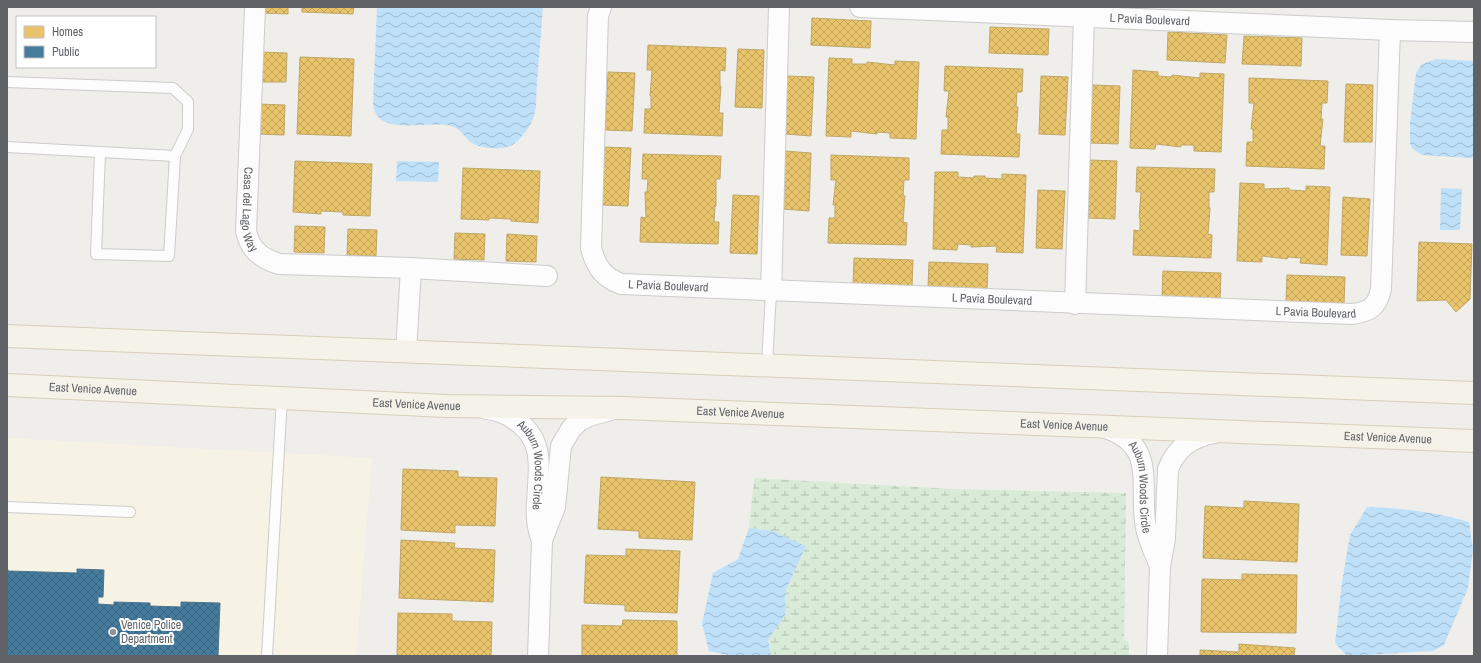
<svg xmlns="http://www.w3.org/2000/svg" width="1481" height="663" font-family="'Archivo Narrow',sans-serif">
  <defs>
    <pattern id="wetland-marsh" width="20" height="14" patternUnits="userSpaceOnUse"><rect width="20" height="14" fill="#d8ebd6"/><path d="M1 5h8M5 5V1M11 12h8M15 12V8" fill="none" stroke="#b2c2b1"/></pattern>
    <pattern id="water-waves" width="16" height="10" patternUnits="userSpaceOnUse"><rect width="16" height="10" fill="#bfe0f9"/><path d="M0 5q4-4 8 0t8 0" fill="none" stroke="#9eb9cd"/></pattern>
    <pattern id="homes-cross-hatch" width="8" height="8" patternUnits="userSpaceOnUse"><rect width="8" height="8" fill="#e9c46a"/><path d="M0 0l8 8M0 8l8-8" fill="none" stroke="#c0a35b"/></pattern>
    <pattern id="public-cross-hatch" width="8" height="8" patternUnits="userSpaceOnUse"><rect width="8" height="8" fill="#457b9d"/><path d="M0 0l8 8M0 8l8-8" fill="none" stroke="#3b647e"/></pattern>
  </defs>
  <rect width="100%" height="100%" fill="#efeeea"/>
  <polygon fill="#f7f3e4" points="7,438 372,458 356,656 7,656"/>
  <polygon fill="url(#wetland-marsh)" points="754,478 954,489 1126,493 1124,640 1129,642 1129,656 771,656 768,640 785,616 786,590 806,547 749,528"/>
  <g fill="url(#water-waves)">
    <path d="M377 7H543C541 32 539 58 537 83 536 93 537 106 534 116 532 124 522 138 515 143 505 152 479 149 469 141 464 136 461 130 454 127 431 118 374 140 373 102Z"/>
    <polygon points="1436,59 1474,61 1474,157 1471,158 1422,155 1413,149 1410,144 1410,123 1416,73 1422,64"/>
    <polygon points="397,161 439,162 438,182 396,181"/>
    <polygon points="1441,188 1462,189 1460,230 1440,230"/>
    <path d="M1367 507C1402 508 1436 512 1469 522L1473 549 1468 588 1444 645 1433 651 1347 656 1335 643 1342 582 1350 535Z"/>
    <polygon points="749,528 773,531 806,546 786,590 785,616 768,640 771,656 732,656 709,651 702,624 713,573 738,559"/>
  </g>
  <g fill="url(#homes-cross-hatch)" stroke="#c0a769">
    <polygon points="262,7 288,7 288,14 262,13"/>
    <polygon points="302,7 354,7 353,14 302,12"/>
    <polygon points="812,18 871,21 870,48 811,45"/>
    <polygon points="990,27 1049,29 1048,55 989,53"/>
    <polygon points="1168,32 1227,35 1225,63 1167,60"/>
    <polygon points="1244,36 1302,38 1301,66 1242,64"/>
    <polygon points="648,45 726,48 725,71 720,70 720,86 721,86 719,113 723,113 722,136 644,133 645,109 651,109 651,96 650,96 652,70 647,70"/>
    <polygon points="738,49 764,50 762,108 735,107"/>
    <polygon points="261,52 287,53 286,82 260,82"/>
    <polygon points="300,57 354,59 351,136 297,134"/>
    <polygon points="829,58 852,59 852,64 867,64 867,62 895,65 895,61 919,62 916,139 890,138 890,133 877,132 877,134 851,131 851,137 826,136"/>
    <polygon points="945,66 1023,69 1022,92 1017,92 1016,107 1018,107 1016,134 1020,134 1019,157 941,154 942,130 948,130 948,117 946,117 949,91 944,91"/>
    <polygon points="1133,70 1158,72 1158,76 1172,77 1172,75 1200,78 1200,73 1224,74 1221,152 1194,151 1194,145 1181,145 1181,147 1156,144 1155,149 1130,148"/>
    <polygon points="608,72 635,73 632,131 605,130"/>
    <polygon points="787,76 814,77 811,136 785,134"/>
    <polygon points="1041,76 1068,77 1065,135 1039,134"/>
    <polygon points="1249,78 1328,81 1327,103 1322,103 1321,119 1323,119 1320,146 1325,146 1324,169 1246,166 1247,142 1253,142 1253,129 1251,129 1254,103 1249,103"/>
    <polygon points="1346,84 1373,85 1372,142 1344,142"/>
    <polygon points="1092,85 1120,86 1118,144 1090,143"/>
    <polygon points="258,104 285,105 284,135 258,134"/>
    <polygon points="604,147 631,148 628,206 602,205"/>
    <polygon points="785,151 811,153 809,211 782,209"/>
    <polygon points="643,154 721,156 720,179 716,179 716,206 715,206 714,222 719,222 718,244 640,242 641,217 646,218 645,192 647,192 648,179 642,179"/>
    <polygon points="831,155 909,158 909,180 904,180 903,196 905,196 903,222 907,223 906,245 828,243 829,218 835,218 835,205 833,205 836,180 831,180"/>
    <polygon points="1090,160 1117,161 1115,219 1088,218"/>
    <polygon points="295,161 372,164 370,216 343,215 343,212 321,211 321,214 293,212"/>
    <polygon points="1137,167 1215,169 1214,192 1209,192 1209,208 1210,208 1208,234 1212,235 1211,258 1133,255 1134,230 1140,231 1140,218 1139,218 1141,192 1136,192"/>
    <polygon points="463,168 540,171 538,223 511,221 511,219 489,218 489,220 461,219"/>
    <polygon points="935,172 958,172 958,177 974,178 974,176 985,176 985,178 1002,179 1002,174 1026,175 1023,253 996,252 997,246 971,247 971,245 958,244 957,250 933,249"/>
    <polygon points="1240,183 1264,184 1264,189 1289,188 1289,190 1306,191 1306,186 1330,187 1327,265 1300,263 1301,258 1288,257 1287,259 1262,256 1262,262 1237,261"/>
    <polygon points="1038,190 1065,191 1062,249 1036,248"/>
    <polygon points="733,195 759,196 757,254 730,253"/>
    <polygon points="1343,197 1370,199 1367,256 1341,255"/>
    <polygon points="295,226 325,227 324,253 294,252"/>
    <polygon points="348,229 377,230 376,256 347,255"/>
    <polygon points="455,233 485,234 484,260 454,259"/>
    <polygon points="507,234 537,236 536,262 506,261"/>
    <polygon points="1419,242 1472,244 1470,299 1456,312 1446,300 1417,301"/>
    <polygon points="854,258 913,260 912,287 853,284"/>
    <polygon points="929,262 988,264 987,290 928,288"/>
    <polygon points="1163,271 1221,273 1220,300 1162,297"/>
    <polygon points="1287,275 1345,277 1344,304 1286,302"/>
    <polygon points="403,469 458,471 458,477 497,478 495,526 455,525 455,533 401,530"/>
    <polygon points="601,477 695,482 692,540 639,538 639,531 598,529"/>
    <polygon points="1244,501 1299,504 1297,562 1203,558 1205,506 1244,508"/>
    <polygon points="401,540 455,543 454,548 495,550 493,602 399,598"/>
    <polygon points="626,549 680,551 677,613 625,611 625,605 584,603 586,555 626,556"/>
    <polygon points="1242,574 1297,575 1296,633 1201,632 1202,579 1242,580"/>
    <polygon points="398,613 452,614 452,621 492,622 491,656 397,656"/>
    <polygon points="623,620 677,621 677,656 582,656 582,625 622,626"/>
    <polygon points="1239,644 1295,648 1294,656 1200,656 1200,650 1239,652"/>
  </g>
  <polygon fill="url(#public-cross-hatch)" stroke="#4d748d" points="7,566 8,571 77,573 77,569 104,570 103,597 98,597 98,604 114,605 114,602 150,603 150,606 181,607 181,602 220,603 218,656 7,656"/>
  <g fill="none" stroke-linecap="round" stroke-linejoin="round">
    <defs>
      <g id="lane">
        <polyline points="7,82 173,88 188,102 188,129 175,156 7,147"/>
        <polyline points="100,153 96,254 169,256 175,156"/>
        <polyline points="767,365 771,292"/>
        <polyline points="7,507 130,512"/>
        <polyline points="267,656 282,398"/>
      </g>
      <g id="street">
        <path id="s1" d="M255 7 246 231C250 250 261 258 279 264L411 268 547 276"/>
        <path id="s2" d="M601 7 598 16 591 248C596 267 603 277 621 284L1351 314C1369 312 1377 308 1381 289L1390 30"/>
        <path id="s3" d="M860 7 1390 30 1474 32"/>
        <polyline points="771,292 779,7"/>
        <polyline points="1075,304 1084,17"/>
        <polyline points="406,352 411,268"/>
        <path id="s4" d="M487 409C500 411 508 414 518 422 558 450 525 503 542 540"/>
        <path id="s5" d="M1103 427C1156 444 1140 479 1145 522 1147 538 1154 552 1160 566"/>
        <polyline points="538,656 542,540 555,507 561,446 571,429 579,421 589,416 611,410"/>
        <path d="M1157 656 1160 566 1165 539 1168 469C1177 447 1192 437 1215 433"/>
      </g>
      <g id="primary">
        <polyline points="7,336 1474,393"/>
        <path id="s6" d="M7 385 446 406 623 408 1474 441"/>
      </g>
    </defs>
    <use href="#lane" stroke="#cbcccc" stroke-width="12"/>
    <use href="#street" stroke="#cbcccc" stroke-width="22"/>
    <use href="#primary" stroke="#d7ceb8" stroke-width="24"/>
    <use href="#lane" stroke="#fdfcfc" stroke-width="10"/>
    <use href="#street" stroke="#fdfcfc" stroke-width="20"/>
    <use href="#primary" stroke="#f4f2e9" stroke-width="22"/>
  </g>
  <circle fill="#919496" stroke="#fff" stroke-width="1.5" cx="113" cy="632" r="4"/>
  <g text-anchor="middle" stroke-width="4" stroke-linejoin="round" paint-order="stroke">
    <g font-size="12" fill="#5f6368" stroke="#fff">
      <text dy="4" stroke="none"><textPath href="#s3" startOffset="290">L Pavia Boulevard</textPath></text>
      <text dy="4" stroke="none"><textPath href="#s1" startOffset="203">Casa del Lago Way</textPath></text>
      <text dy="4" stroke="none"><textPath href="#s2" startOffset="338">L Pavia Boulevard</textPath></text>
      <text dy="4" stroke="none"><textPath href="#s2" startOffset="662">L Pavia Boulevard</textPath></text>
      <text dy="4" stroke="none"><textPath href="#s2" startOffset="986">L Pavia Boulevard</textPath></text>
      <text dy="4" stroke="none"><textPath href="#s6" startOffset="86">East Venice Avenue</textPath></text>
      <text dy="4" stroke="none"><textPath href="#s6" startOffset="410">East Venice Avenue</textPath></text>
      <text dy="4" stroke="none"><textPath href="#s6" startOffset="734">East Venice Avenue</textPath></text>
      <text dy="4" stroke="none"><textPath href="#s6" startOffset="1058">East Venice Avenue</textPath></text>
      <text dy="4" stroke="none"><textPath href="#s6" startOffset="1382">East Venice Avenue</textPath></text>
      <text dy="4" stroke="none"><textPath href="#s4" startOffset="82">Auburn Woods Circle</textPath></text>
      <text dy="4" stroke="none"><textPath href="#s5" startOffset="79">Auburn Woods Circle</textPath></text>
    </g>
    <g font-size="12" fill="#5f6368" stroke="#fff" text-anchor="start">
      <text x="121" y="629">Venice Police<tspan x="121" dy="14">Department</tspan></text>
    </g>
  </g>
  <rect width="1481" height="663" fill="none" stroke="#5f6368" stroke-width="16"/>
  <rect x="16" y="16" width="140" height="52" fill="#ffffff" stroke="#bfc1c3"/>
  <rect x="24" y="26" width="20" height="12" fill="#e9c46a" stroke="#bfc1c3"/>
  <text x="52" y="36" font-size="12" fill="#5f6368">Homes</text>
  <rect x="24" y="46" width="20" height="12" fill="#457b9d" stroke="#bfc1c3"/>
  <text x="52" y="56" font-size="12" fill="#5f6368">Public</text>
</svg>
